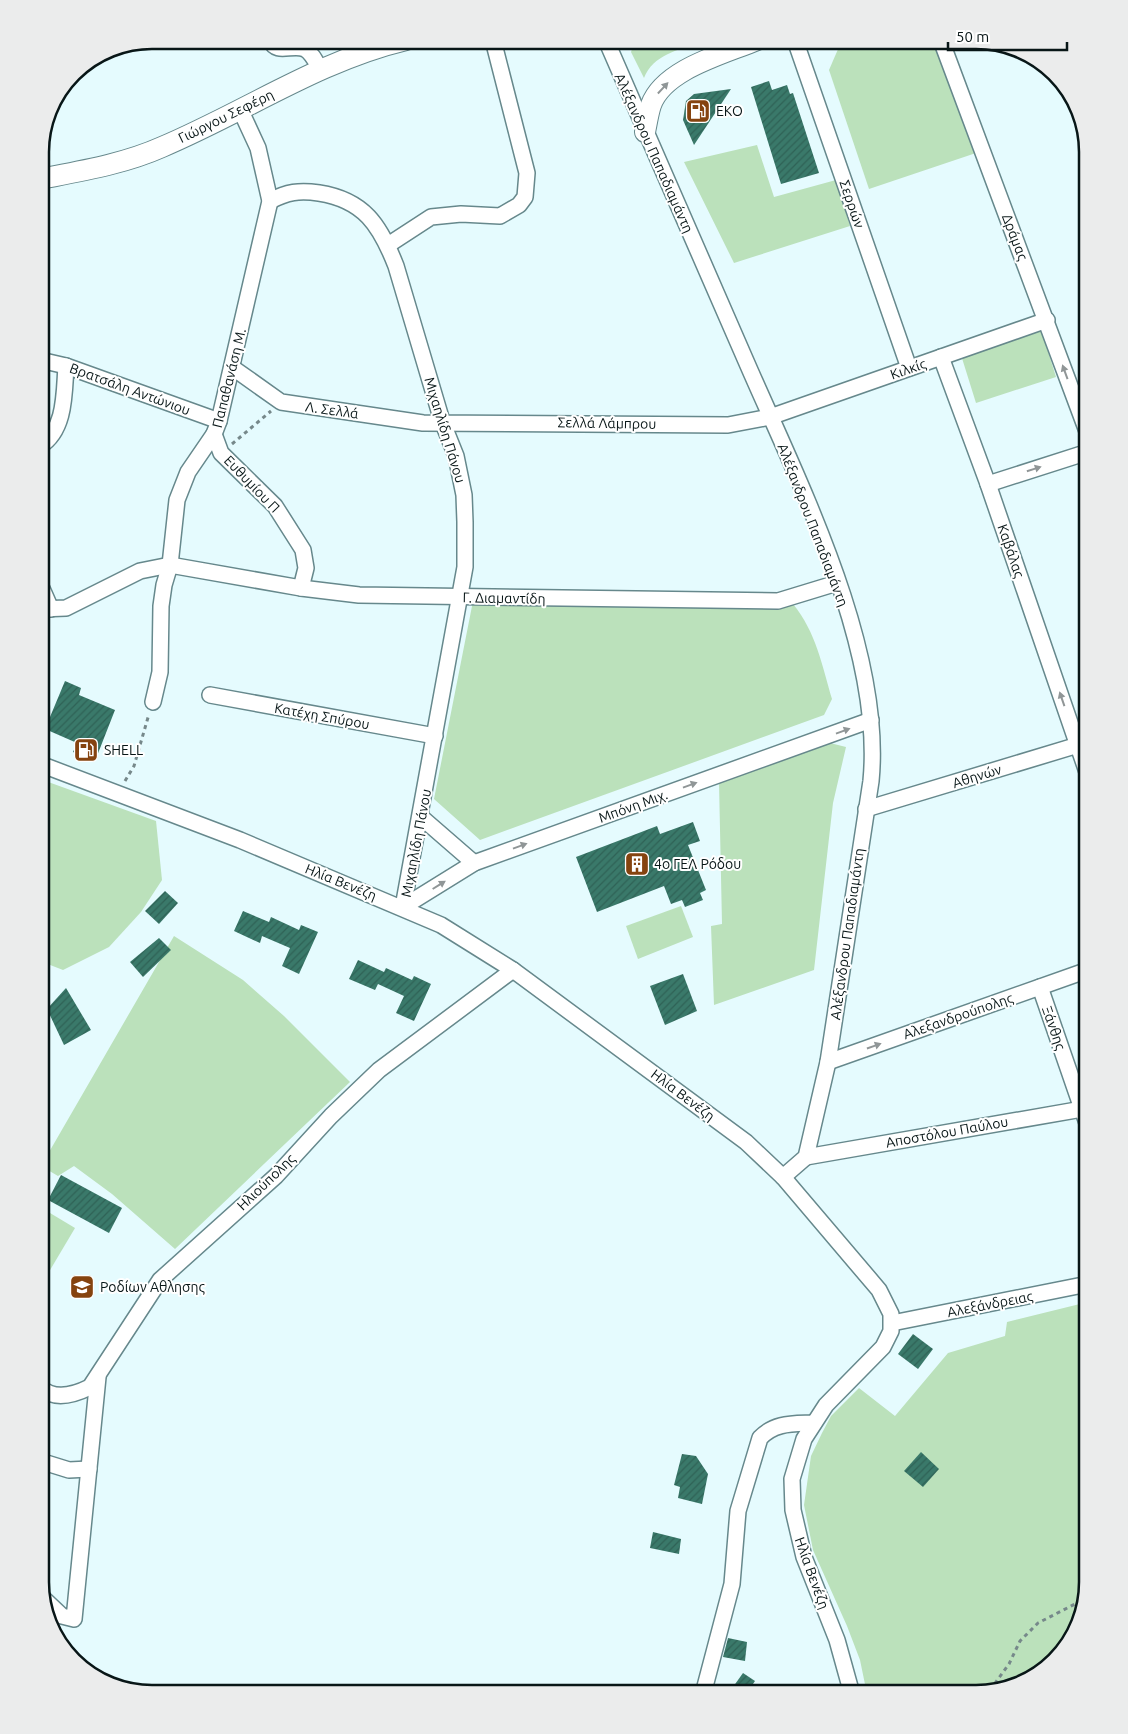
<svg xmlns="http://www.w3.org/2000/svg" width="1128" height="1734" font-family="Ubuntu,sans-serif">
  <defs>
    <pattern id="building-hatch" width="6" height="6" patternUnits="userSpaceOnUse" patternTransform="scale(1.25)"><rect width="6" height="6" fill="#3a796a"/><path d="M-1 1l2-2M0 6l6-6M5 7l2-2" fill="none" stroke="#2f6256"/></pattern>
  </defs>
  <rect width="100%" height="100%" fill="#e5fbfe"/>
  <g fill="#bbe1bb">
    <path d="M638 40 699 43C678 50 653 55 644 78L631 52 633 46Z"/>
    <polygon points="842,40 935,40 976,153 869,189 829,70"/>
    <polygon points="757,145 774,197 836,180 850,226 734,263 684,162"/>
    <polygon points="1041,329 1056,377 976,403 961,355"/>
    <path d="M473 601 793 604C816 632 822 665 832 699L824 715 480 840 434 799Z"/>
    <polygon points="822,741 846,747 833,803 814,970 714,1005 711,926 722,924 719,782"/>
    <polygon points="40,779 156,821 162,880 141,912 109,947 63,970 40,961"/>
    <polygon points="681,906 693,937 638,959 626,926"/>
    <polygon points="174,936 243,980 284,1016 350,1082 175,1249 112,1194 74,1166 58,1176 41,1166"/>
    <polygon points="40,1207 75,1228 40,1287"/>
    <polygon points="1088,1302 1088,1582 1073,1638 1032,1679 976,1694 867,1694 860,1660 847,1626 813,1550 804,1505 811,1456 822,1433 831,1416 859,1388 895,1416 948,1353 1005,1336 1007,1322"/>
  </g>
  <g fill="url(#building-hatch)">
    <polygon points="769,81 772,90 787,85 790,94 793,93 819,173 781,184 751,87"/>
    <polygon points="731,89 694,145 683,120 686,101 694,94"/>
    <polygon points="65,681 81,688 79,695 115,710 95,761 73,752 77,743 45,729"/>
    <polygon points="693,822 700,841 688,845 706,890 700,893 703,900 685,907 682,900 671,904 664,886 597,912 576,857 657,826 660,834"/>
    <polygon points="165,891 178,903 159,924 145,911"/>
    <polygon points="243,911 269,922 271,917 299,930 301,925 318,932 299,974 282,966 290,948 262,936 260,943 234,931"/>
    <polygon points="159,938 171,950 143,977 130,962"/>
    <polygon points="358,960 384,972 386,968 412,980 414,976 431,984 414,1021 396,1013 404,996 378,984 375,990 349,979"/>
    <polygon points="683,974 697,1011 665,1025 650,986"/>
    <polygon points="66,988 91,1030 64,1045 47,1009"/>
    <polygon points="61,1175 122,1208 109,1233 48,1200"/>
    <polygon points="913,1334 933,1349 918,1369 898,1354"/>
    <polygon points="921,1452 939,1469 923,1487 904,1471"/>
    <polygon points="682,1454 696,1456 708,1474 702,1504 678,1498 680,1487 674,1485"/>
    <polygon points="653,1532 681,1539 679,1554 650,1548"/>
    <polygon points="728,1638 747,1642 745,1661 723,1657"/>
    <polygon points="743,1673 755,1681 746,1694 728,1694"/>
  </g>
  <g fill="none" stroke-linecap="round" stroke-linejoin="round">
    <defs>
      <g id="minor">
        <path d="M270 40C277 56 292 43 305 49 312 53 316 62 320 69"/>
        <path d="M606 40C652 147 699 254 746 361 798 481 884 648 871 781L828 1062 806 1157 783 1177"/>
        <polyline points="795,40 909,368"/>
        <polyline points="941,40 1088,434"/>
        <polyline points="139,42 155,40"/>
        <path d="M270 201C287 192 299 190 319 193 364 200 380 225 396 266L442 421 456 456 464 495 465 522V567L403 907"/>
        <polyline points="388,245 431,217 461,214 500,216 519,205 525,197 527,173 493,40"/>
        <polyline points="941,357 988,484 1088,775"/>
        <polyline points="40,360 66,366 219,421"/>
        <polyline points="233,368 281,402 423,423 728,425 770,417 1047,320"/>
        <polyline points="214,434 221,453 275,506 303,550 306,568 301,588"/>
        <path d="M40 446C66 430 64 392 66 366"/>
        <polyline points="988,484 1088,452"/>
        <polyline points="40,584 51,609"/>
        <polyline points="40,609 66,608 140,571 170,565 301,588 359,595 778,601 837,583"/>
        <polyline points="210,695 435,736"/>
        <polyline points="153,702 160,672 161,606 164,585 170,565 177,500 188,472 214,434 219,421 270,201 258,148 240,109"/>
        <polyline points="40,764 240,840 441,925 513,970 746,1142 783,1177 879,1290 891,1314 891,1331 883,1347 826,1405 804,1439 792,1479 793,1510 804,1557 837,1640 852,1694"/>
        <polyline points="866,809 1088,742"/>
        <polyline points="421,817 474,863"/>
        <polyline points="403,907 474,863 871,720"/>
        <polyline points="1040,987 1088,1126"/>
        <polyline points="828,1062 1088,970"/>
        <polyline points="806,1157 1088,1108"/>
        <polyline points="892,1323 1088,1284"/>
        <path d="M40 1387C54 1401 74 1395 90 1387L160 1280 276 1176 331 1116 379 1070 513 970"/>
        <polyline points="40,1461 69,1470 89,1469"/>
        <polyline points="44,1599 62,1616 74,1619 98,1377"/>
        <path d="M703 1694 732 1584 738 1511 760 1438C775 1422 793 1424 814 1423"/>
      </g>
      <g id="major">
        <path d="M645 132C647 123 648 114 651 105 664 69 724 54 757 40"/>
        <path d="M40 179C81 171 124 164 162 147 245 112 318 61 406 40"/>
      </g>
    </defs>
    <use href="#minor" stroke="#66888c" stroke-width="18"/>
    <use href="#major" stroke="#66888c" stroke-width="22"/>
    <g stroke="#76888a" stroke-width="3" stroke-dasharray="4 4" stroke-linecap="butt">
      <polyline points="232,444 271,411"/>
      <polyline points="125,781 134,766 149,714"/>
      <polyline points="990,1690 1009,1664 1020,1641 1038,1623 1077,1603"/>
    </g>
    <use href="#minor" stroke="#fff" stroke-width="15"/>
    <use href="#major" stroke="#fff" stroke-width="20"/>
  </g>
  <defs><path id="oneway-solid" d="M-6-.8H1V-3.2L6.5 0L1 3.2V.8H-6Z" transform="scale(1.25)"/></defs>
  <g fill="#909697">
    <use href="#oneway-solid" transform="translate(663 88) rotate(-47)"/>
    <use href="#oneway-solid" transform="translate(1065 372) rotate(-110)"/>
    <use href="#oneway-solid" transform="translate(1034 469) rotate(-18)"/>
    <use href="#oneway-solid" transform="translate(1062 699) rotate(-109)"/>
    <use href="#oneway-solid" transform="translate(843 731) rotate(-20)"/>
    <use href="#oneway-solid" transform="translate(690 785) rotate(-20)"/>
    <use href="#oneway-solid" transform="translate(520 846) rotate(-20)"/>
    <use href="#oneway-solid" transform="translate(439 885) rotate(-32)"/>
    <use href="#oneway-solid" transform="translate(874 1046) rotate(-19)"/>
  </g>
  <defs>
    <symbol id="fuel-square" viewBox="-11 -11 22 22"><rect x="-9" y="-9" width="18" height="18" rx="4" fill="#85430f" stroke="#fff"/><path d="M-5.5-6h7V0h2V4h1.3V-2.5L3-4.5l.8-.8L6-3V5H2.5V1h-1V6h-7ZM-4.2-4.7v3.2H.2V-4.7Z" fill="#fff"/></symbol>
    <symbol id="building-square" viewBox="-11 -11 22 22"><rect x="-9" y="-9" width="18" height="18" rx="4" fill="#85430f" stroke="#fff"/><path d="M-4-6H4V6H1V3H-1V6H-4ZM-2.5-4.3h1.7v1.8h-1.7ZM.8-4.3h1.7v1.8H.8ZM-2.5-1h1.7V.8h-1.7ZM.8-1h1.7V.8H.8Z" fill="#fff"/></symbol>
    <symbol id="school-square" viewBox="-11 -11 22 22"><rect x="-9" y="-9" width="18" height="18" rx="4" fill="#85430f" stroke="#fff"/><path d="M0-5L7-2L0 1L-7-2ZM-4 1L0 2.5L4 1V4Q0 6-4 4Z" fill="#fff"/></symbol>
  </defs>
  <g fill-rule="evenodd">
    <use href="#fuel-square" x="684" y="97" width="28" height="28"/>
    <use href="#fuel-square" x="72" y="736" width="28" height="28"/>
    <use href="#building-square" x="623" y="850" width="28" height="28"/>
    <use href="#school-square" x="68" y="1273" width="28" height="28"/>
  </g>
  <g text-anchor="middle" stroke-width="4" stroke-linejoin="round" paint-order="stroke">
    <g font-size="14" fill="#081617" stroke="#fff" text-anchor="start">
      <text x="716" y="116">EKO</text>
      <text x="104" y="755">SHELL</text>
      <text x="654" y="869">4ο ΓΕΛ Ρόδου</text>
      <text x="100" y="1292">Ροδίων Αθλησης</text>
    </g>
    <g font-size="14" fill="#081617" stroke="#fff">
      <text transform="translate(226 116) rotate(-26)" y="5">Γιώργου Σεφέρη</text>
      <text transform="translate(654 153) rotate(66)" y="5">Αλέξανδρου Παπαδιαμάντη</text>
      <text transform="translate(852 204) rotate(71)" y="5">Σερρών</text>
      <text transform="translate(1015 237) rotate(69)" y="5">Δράμας</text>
      <text transform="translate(908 369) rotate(-19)" y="5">Κιλκίς</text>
      <text transform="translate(229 378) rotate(-76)" y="5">Παπαθανάση Μ.</text>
      <text transform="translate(130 389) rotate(20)" y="5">Βρατσάλη Αντώνιου</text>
      <text transform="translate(332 410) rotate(8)" y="5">Λ. Σελλά</text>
      <text transform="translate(607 423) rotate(1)" y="5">Σελλά Λάμπρου</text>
      <text transform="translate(445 430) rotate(73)" y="5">Μιχαηλίδη Πάνου</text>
      <text transform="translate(252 484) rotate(46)" y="5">Ευθυμίου Π</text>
      <text transform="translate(813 525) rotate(69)" y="5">Αλέξανδρου Παπαδιαμάντη</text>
      <text transform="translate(1011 551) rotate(71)" y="5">Καβάλας</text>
      <text transform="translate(504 598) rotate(1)" y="5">Γ. Διαμαντίδη</text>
      <text transform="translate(322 716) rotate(10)" y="5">Κατέχη Σπύρου</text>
      <text transform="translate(977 776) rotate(-17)" y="5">Αθηνών</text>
      <text transform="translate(633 806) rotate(-20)" y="5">Μπόνη Μιχ.</text>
      <text transform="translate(416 843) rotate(-79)" y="5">Μιχαηλίδη Πάνου</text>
      <text transform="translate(341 882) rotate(22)" y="5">Ηλία Βενέζη</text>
      <text transform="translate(847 934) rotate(-82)" y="5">Αλέξανδρου Παπαδιαμάντη</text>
      <text transform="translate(958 1016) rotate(-19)" y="5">Αλεξανδρούπολης</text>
      <text transform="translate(1054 1028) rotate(71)" y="5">Ξάνθης</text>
      <text transform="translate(683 1095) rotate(37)" y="5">Ηλία Βενέζη</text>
      <text transform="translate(947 1132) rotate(-10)" y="5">Αποστόλου Παύλου</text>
      <text transform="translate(266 1182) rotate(-44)" y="5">Ηλιούπολης</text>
      <text transform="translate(990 1304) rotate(-11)" y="5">Αλεξάνδρειας</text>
      <text transform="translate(812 1573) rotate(70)" y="5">Ηλία Βενέζη</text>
    </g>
  </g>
  <path d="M0 0H1128V1734H0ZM152 49H976A103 103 0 0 1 1079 152V1582A103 103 0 0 1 976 1685H152A103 103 0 0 1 49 1582V152A103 103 0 0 1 152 49Z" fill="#ebecec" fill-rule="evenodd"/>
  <path fill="none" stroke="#081617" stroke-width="2.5" d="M152 49H976A103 103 0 0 1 1079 152V1582A103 103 0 0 1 976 1685H152A103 103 0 0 1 49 1582V152A103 103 0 0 1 152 49Z"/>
  <path d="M948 42v8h119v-8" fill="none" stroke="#081617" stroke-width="2.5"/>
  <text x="956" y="42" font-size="15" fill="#081617" stroke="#ffffff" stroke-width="4" paint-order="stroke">50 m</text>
</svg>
